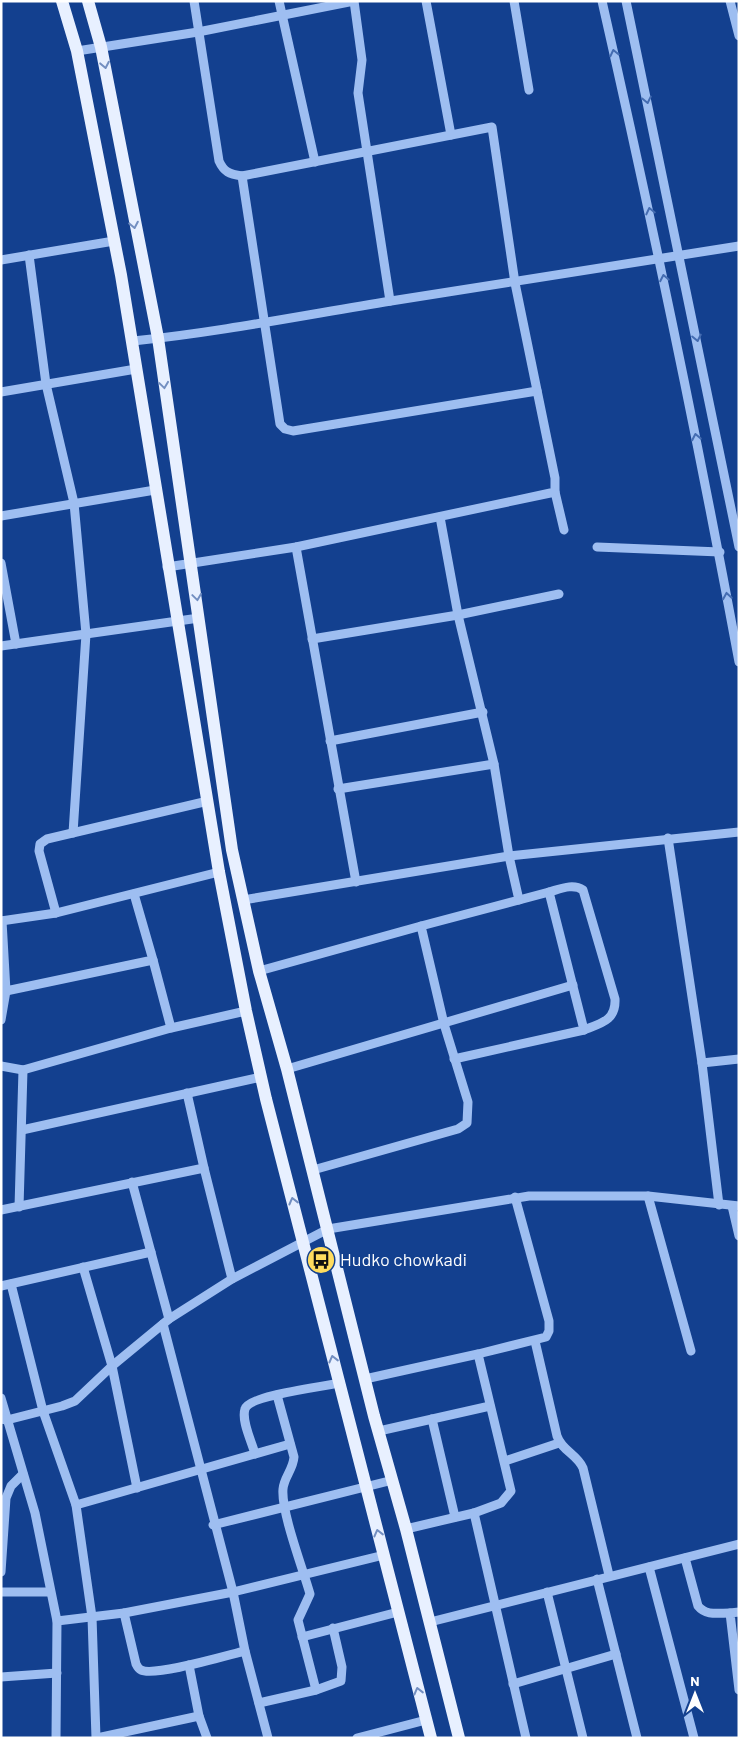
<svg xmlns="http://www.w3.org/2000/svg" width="740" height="1739" font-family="Barlow,sans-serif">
  <rect width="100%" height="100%" fill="#13408f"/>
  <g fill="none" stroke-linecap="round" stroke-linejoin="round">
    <g stroke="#9ebef1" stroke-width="9">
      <polyline points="279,1 315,162"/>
      <polyline points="354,1 362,60 358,93 390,301"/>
      <polyline points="426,1 451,135"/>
      <polyline points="514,1 529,90"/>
      <path d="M602 1C652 221 698 440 739 662"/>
      <polyline points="626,1 739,547"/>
      <polyline points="730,1 739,36"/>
      <polyline points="77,51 198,32 354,1"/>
      <polyline points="242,176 280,424 285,429 293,431 537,391"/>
      <polyline points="29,255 46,384 74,503 86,634 73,833"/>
      <polyline points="1,260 114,241"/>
      <path d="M133 341C220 332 305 315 391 301 507 283 623 265 739 246"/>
      <polyline points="1,392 136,369"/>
      <polyline points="555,492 564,530"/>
      <polyline points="1,516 155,490"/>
      <polyline points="296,547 356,882"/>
      <polyline points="597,547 720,552"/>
      <polyline points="1,563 16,644"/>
      <path d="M167 567 296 547 555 492V478L515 283 492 127 242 176C229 174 224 172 219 161L194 1"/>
      <polyline points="312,639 458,615 559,594"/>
      <polyline points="1,646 199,618"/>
      <polyline points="330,741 483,712"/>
      <polyline points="338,789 494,764"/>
      <polyline points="668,838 702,1063 719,1205"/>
      <path d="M549 892C560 889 573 883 583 890L615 999C616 1020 602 1023 584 1030"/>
      <polyline points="243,900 509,856 494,764 458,615 440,517"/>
      <polyline points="56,913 39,851 40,844 47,839 208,801"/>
      <polyline points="1,921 56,913 219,872"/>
      <polyline points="2,921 6,991 153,960 134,894"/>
      <polyline points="153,960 171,1028"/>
      <polyline points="259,971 421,926"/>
      <polyline points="1,1020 6,991"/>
      <polyline points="454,1059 584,1030 549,892 519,900"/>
      <polyline points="702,1063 739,1059"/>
      <polyline points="1,1066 23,1070 171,1028 246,1011"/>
      <polyline points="287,1069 573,985"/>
      <polyline points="187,1093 204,1168"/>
      <polyline points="22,1130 261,1077"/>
      <polyline points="313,1170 458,1129 467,1123 468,1102 444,1024 421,926 519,900 509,856 739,832"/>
      <polyline points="132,1182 169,1319"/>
      <polyline points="648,1196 691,1351"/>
      <polyline points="732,1206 739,1236"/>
      <polyline points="19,1207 23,1070"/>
      <polyline points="1,1210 204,1168 232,1279"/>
      <polyline points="83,1267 112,1366 137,1488"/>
      <polyline points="11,1284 43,1411 76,1505 92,1617 96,1738"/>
      <polyline points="1,1286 151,1252"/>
      <polyline points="163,1324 233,1592 384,1555"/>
      <path d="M535 1341 557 1436C562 1451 577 1454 583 1468L609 1575"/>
      <polyline points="365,1379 478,1354"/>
      <path d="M277 1395 294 1457C293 1470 284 1477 283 1489 281 1512 303 1569 310 1594L298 1620 316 1690"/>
      <polyline points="1,1398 35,1513 57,1621 56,1738"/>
      <polyline points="1,1419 7,1420 62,1406 75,1401 112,1366 169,1319 232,1279 328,1229 529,1196 648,1196 739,1206"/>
      <polyline points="432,1419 455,1517"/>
      <polyline points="379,1431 490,1406"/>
      <path d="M255 1454C252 1442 241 1421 245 1409 249 1395 323 1387 339 1383"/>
      <polyline points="505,1461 559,1443"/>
      <polyline points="76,1505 290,1444"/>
      <polyline points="474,1513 526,1738"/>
      <polyline points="213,1525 393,1480"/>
      <polyline points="406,1529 474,1513 501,1503 511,1491 478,1354 546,1337 549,1331 549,1321 515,1197"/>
      <path d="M685 1558 698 1606C706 1616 718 1613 730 1613"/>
      <polyline points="649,1567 694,1738"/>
      <polyline points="1,1572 6,1498 11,1486 23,1474"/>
      <polyline points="597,1579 637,1738"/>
      <polyline points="1,1592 50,1592"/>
      <polyline points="547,1592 583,1738"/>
      <polyline points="739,1612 730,1613 739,1690"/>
      <path d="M124 1613 136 1664C137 1666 139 1669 141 1670 154 1677 228 1655 245 1651"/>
      <polyline points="57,1621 124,1613 233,1592 245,1651 268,1738"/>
      <polyline points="430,1622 739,1544"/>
      <polyline points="302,1637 398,1612"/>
      <polyline points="189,1665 199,1716 207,1738"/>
      <polyline points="1,1677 57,1673"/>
      <polyline points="513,1684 616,1654"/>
      <polyline points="259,1703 316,1690 341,1681 342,1667 333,1628"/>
      <polyline points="97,1738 199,1716"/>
      <polyline points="357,1738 426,1720"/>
    </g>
    <g stroke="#e8f0ff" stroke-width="12">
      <polyline points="62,1 77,51 121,275 219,872 246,1011 266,1099 431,1738"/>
      <polyline points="88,1 101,47 158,338 232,850 259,971 287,1069 374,1416 406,1529 459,1738"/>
    </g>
  </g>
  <defs><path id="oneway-chevron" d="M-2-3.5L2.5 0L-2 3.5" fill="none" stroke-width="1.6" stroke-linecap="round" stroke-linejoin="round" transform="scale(1.25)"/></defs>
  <g stroke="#446cb1">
    <use href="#oneway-chevron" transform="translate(614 53) rotate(-103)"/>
    <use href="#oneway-chevron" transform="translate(647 100) rotate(78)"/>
    <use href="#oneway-chevron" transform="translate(650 211) rotate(-103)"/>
    <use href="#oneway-chevron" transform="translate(664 278) rotate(-101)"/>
    <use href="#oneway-chevron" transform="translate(697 338) rotate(78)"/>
    <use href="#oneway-chevron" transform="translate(696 437) rotate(-101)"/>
    <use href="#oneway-chevron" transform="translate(727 596) rotate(-99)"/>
  </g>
  <g stroke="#738fc1">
    <use href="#oneway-chevron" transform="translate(105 65) rotate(79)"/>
    <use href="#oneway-chevron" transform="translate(134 225) rotate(79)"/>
    <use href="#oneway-chevron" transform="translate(164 385) rotate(82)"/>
    <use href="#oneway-chevron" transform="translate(197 597) rotate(82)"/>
    <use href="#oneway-chevron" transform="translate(293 1201) rotate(-104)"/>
    <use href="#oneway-chevron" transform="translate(333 1359) rotate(-104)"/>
    <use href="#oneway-chevron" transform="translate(378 1533) rotate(-104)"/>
    <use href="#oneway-chevron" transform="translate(418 1691) rotate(-104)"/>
  </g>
  <defs>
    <symbol id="bus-disc" viewBox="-11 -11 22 22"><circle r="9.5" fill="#ffdc5e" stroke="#13408f"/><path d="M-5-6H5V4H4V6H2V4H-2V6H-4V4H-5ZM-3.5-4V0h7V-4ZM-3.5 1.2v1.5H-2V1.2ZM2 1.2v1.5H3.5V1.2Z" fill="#111"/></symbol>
  </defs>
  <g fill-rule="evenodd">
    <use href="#bus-disc" x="305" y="1244" width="32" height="32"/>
  </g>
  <g text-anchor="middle" stroke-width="4" stroke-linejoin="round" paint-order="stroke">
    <g font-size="18" fill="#fff" stroke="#13408f" text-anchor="start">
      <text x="340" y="1266">Hudko chowkadi</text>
    </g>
  </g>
  <rect width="740" height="1739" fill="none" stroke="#ffffff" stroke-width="5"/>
  <g transform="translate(695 1694)" stroke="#13408f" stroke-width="4" paint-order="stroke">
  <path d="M0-4L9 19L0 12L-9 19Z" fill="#ffffff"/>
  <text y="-8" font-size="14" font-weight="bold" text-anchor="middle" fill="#ffffff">N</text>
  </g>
</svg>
